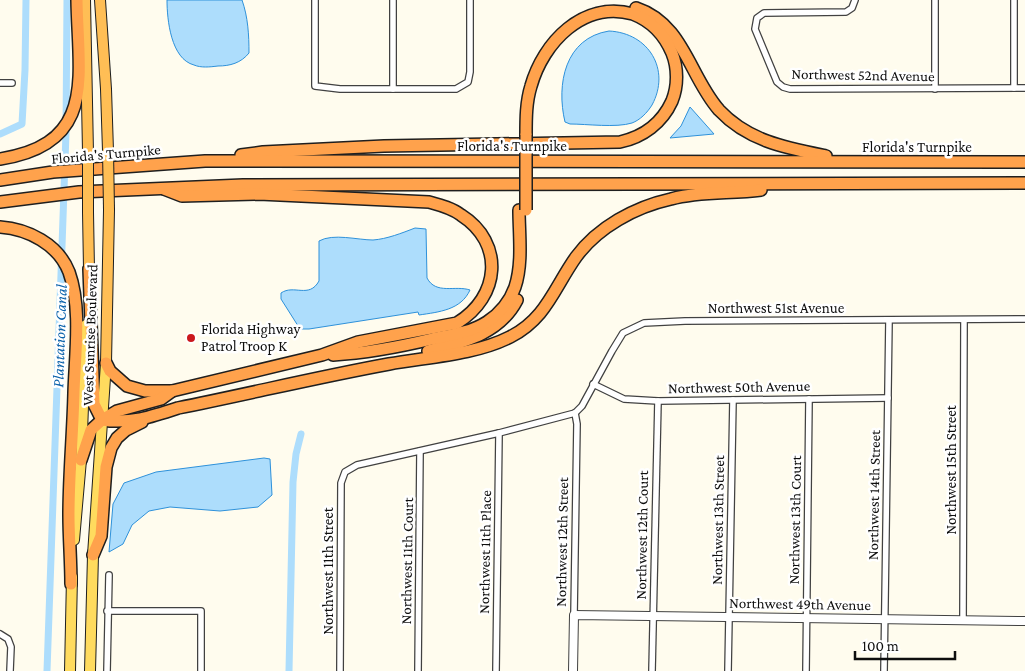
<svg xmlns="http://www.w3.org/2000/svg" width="1025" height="671" font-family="'Crimson Pro',serif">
  <rect width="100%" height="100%" fill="#fffcee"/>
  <g fill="#adddfc" stroke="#2e91da">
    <path d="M167 0H242C248 17 249 35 249 53 241 63 230 66 218 66 210 67 201 68 194 65 171 59 167 20 167 0Z"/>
    <path d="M609 31C649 33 671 70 652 105 647 113 640 120 632 123 616 128 587 124 570 124L565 122C556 84 565 38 609 31Z"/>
    <polygon points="690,107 714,134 670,138 681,126"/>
    <path d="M415 228 426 229 427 278C436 295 455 285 470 290 461 310 439 312 419 315L418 312 309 329H300L281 299V293C294 284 309 299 319 281V241C333 233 358 240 373 240 387 239 402 233 415 228Z"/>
    <polygon points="264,458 270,459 272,495 258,507 220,511 170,507 149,511 132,525 123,544 109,552 113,504 124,483 156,472"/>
  </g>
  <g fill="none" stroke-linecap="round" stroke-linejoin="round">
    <g stroke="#adddfc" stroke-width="7">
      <polyline points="0,134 22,124 25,70 26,0"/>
      <polyline points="47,671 66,133 67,0"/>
      <polyline points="289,671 293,482 296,454 301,434"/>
    </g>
    <defs>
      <g id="minor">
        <polyline points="315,0 315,86 340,89 456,89 468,82 470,72 470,0"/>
        <polyline points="393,0 393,89"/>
        <polyline points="855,0 852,8 846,12 764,13 757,18 755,29 777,82 783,87 790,89 1025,88"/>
        <polyline points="935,0 935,89"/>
        <polyline points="0,83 12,83"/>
        <polyline points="1014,88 1014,0"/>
        <polyline points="593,384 624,399 658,401 888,398"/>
        <polyline points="575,413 582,406 612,351 623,333 644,323 685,321 1025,319"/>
        <polyline points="107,611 201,611 201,671"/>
        <polyline points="574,615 577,424 575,413"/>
        <polyline points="963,620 964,320"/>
        <polyline points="0,634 8,639 11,647 10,671"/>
        <polyline points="107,671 109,575"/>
        <polyline points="340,671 341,483 345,472 357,465 499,433 575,413"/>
        <polyline points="418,671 420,451"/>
        <polyline points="496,671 499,433"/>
        <polyline points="652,671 658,401"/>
        <polyline points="728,671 733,400"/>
        <polyline points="806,671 809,399"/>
        <polyline points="884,671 889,320"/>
      </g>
      <polyline id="tertiary" points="573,671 574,615 1025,621"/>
      <g id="primary">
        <polyline points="74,540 81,460 86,325"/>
        <polyline points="70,671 72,577"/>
        <polyline points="90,671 93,555 106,363"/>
      </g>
      <g id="trunk">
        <polyline points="85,0 88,152"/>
        <polyline points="100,0 106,89 108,151"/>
        <polyline points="88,212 89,269"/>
        <polyline points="106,363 109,210"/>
      </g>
      <g id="motorway">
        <path d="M636 8C684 24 689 76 719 110 748 141 786 148 826 156"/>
        <path d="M241 155 263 152 384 146 620 142C643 137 662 123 672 101 678 86 678 68 672 53 664 34 651 21 633 14 583 0 543 43 531 86 526 102 526 119 526 135"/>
        <path d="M0 159C98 144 78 75 77 0"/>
        <polyline points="0,180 53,172 205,161 1025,162"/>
        <polyline points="0,202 79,192 243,185 1025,183"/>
        <path d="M0 227C28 229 58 244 69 272 82 308 75 356 74 393 73 434 69 475 69 515 69 538 71 561 71 584"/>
        <polyline points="89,269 94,404 102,420"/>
        <path d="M428 351C462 342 499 335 517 300"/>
        <path d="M333 355C367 353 399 347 432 339 450 335 470 333 487 322 499 314 510 301 515 287 523 263 519 234 519 210"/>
        <path d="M106 363 110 371 127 386 145 391H172L322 355 358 342 457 323C500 297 505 243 461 215 452 208 440 205 429 202L259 194 182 196 164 189"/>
        <path d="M102 420C130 424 151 417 178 408 248 394 318 377 389 364 427 357 475 355 510 337 546 319 554 288 576 257 598 227 635 207 671 199 700 191 731 194 761 190"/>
        <polyline points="81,460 91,430 102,420 117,411 161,399 172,391"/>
        <polyline points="93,555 101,536 106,467 111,448 117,438 126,430 142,422"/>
      </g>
    </defs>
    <use href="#minor" stroke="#414141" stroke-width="8"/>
    <use href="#tertiary" stroke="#414141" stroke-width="10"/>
    <use href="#primary" stroke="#1f1f1f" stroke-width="12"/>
    <use href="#trunk" stroke="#1f1f1f" stroke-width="12"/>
    <use href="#motorway" stroke="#1f1f1f" stroke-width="14"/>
    <use href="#minor" stroke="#fff" stroke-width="5.5"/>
    <use href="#tertiary" stroke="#fff" stroke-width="8"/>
    <use href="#primary" stroke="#ffdb5e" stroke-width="10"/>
    <use href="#trunk" stroke="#ffbe55" stroke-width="10"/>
    <use href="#motorway" stroke="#ffa24c" stroke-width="11"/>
    <defs>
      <g id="trunk-bridge">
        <polyline points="108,151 109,210"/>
        <polyline points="88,152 88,212"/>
      </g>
      <polyline id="motorway-bridge" points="526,135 526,210"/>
    </defs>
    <use href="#trunk-bridge" stroke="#1f1f1f" stroke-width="12" stroke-linecap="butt"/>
    <use href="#motorway-bridge" stroke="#1f1f1f" stroke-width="14" stroke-linecap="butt"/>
    <use href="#trunk-bridge" stroke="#ffbe55" stroke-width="10"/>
    <use href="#motorway-bridge" stroke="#ffa24c" stroke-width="11"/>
  </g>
  <circle fill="#cb181d" stroke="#fff" stroke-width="2" cx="191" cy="338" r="5"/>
  <g text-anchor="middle" stroke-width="5" stroke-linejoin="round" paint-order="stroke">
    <g font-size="15" fill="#0e0e0e" stroke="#fff">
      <text transform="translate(863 75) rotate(1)" y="5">Northwest 52nd Avenue</text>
      <text x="512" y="151">Florida's Turnpike</text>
      <text x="917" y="152">Florida's Turnpike</text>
      <text transform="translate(106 154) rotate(-5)" y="5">Florida's Turnpike</text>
      <text x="776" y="313">Northwest 51st Avenue</text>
      <text transform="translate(90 335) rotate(-88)" y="5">West Sunrise Boulevard</text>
      <text transform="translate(739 387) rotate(-1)" y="5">Northwest 50th Avenue</text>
      <text transform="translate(951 470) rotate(-90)" y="5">Northwest 15th Street</text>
      <text transform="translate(874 495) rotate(-89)" y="5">Northwest 14th Street</text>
      <text transform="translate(718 520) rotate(-89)" y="5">Northwest 13th Street</text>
      <text transform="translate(795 520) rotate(-89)" y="5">Northwest 13th Court</text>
      <text transform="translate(642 535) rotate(-89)" y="5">Northwest 12th Court</text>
      <text transform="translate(562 542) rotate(-89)" y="5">Northwest 12th Street</text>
      <text transform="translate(485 552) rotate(-89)" y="5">Northwest 11th Place</text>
      <text transform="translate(407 561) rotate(-89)" y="5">Northwest 11th Court</text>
      <text transform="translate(328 571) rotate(-90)" y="5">Northwest 11th Street</text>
      <text transform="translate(800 604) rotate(1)" y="5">Northwest 49th Avenue</text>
    </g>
    <g font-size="15" fill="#0e0e0e" stroke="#fff" text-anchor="start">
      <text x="201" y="334">Florida Highway<tspan x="201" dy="17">Patrol Troop K</tspan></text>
    </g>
    <g font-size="16" font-style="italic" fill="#0b62ab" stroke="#fff">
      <text transform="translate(59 336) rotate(-88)" y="6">Plantation Canal</text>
    </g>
  </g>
  <path d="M855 651v8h100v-8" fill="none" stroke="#0e0e0e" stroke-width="2.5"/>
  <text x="862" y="651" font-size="15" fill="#0e0e0e" stroke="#ffffff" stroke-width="4" paint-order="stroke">100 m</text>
</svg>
